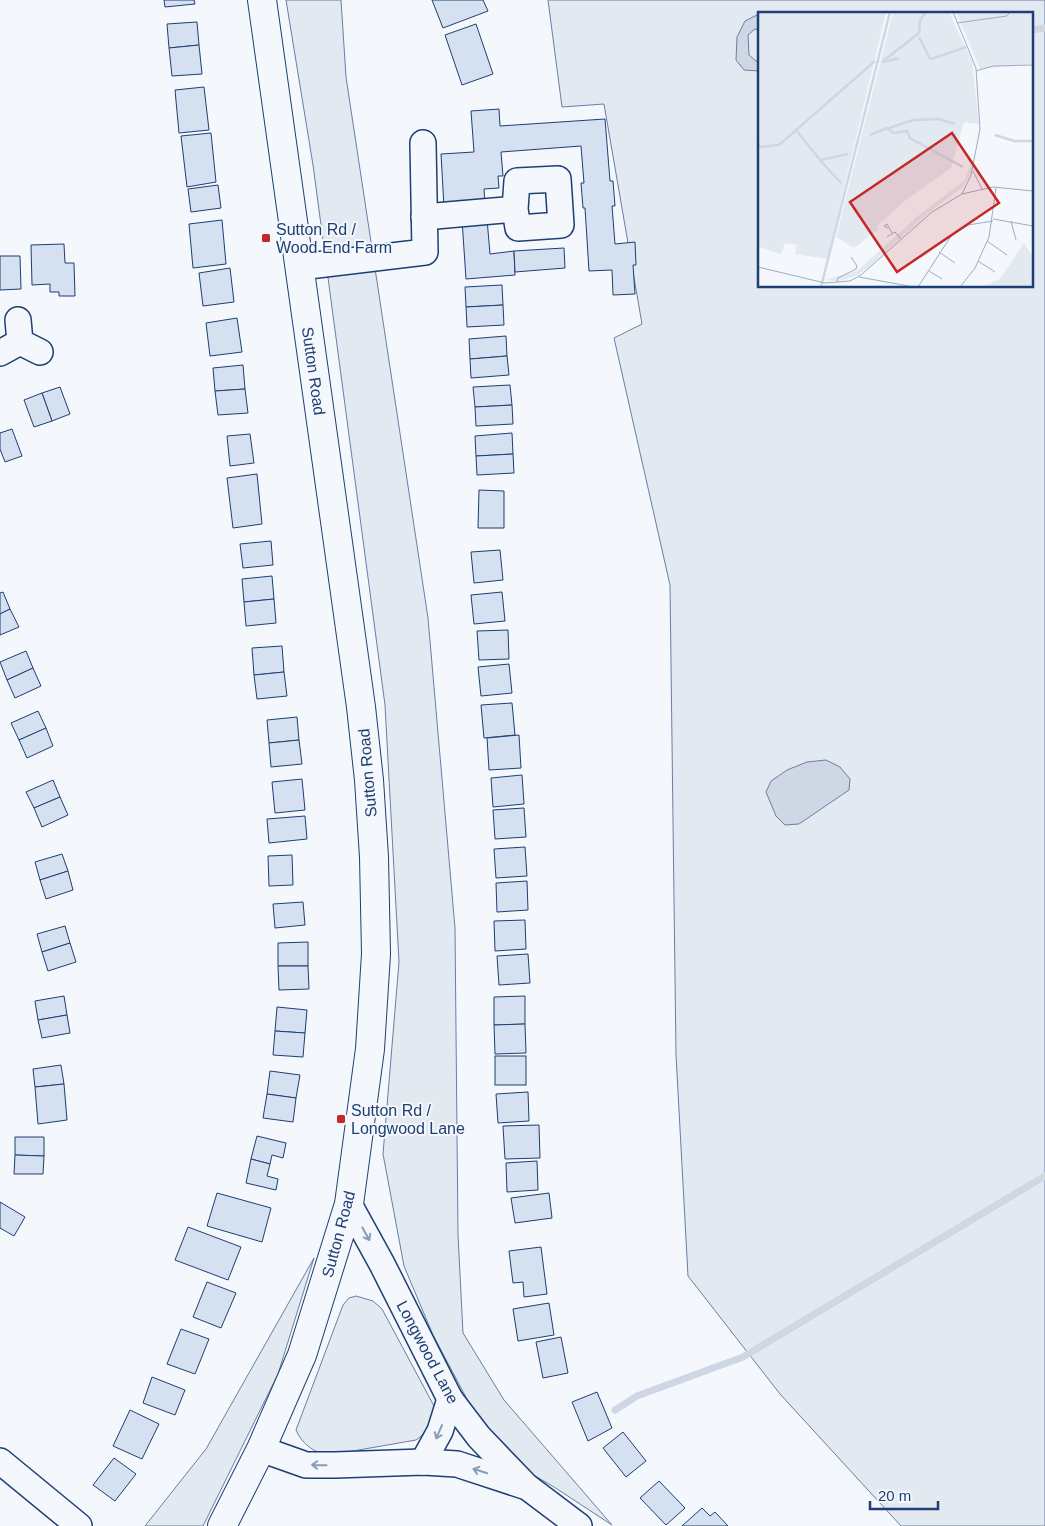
<svg xmlns="http://www.w3.org/2000/svg" width="1045" height="1526" font-family="Helvetica,sans-serif">
  <rect width="100%" height="100%" fill="#f4f7fb"/>
  <g fill="#e3e9f0" stroke="#687fa3" fill-rule="evenodd">
    <polygon points="286,0 341,0 346,77 428,618 455,928 458,1235 463,1333 504,1400 612,1525 554,1487 518,1466 476,1416 433,1335 404,1266 383,1154 399,962 385,705 313,165"/>
    <path d="M548 0H1045V1526H901L780 1394 688 1276 676 1055 670 585 614 338 642 324 604 104 562 107ZM759 14H1031V286H759Z"/>
    <polygon points="314,1258 278,1374 203,1526 145,1526 206,1449"/>
    <path d="M356 1296 373 1301 382 1309 434 1406C434 1421 428 1432 416 1440L330 1455C315 1454 302 1444 296 1430L343 1305 349 1298Z"/>
  </g>
  <g fill="#cfd7e4" stroke="#687fa3">
    <polygon points="759,14 759,30 755,29 748,35 749,55 756,61 759,62 759,71 744,70 736,60 737,37 745,21"/>
    <polygon points="826,760 840,767 850,779 849,790 799,824 785,825 776,816 766,792 771,781 787,770 807,762"/>
  </g>
  <g fill="none" stroke-linecap="round" stroke-linejoin="round">
    <g stroke="#cfd7e4" stroke-width="7">
      <polyline points="1031,30 1045,28"/>
      <polyline points="615,1410 637,1396 743,1357 1045,1176"/>
    </g>
  </g>
  <g fill="#d5e0f0" stroke="#1d3f73">
    <polygon points="164,0 194,0 195,4 165,7"/>
    <polygon points="432,0 483,0 488,11 443,28"/>
    <polygon points="197,22 199,45 169,48 167,24"/>
    <polygon points="476,24 493,74 462,85 445,35"/>
    <polygon points="199,45 202,74 172,76 169,48"/>
    <polygon points="204,87 209,130 179,133 175,90"/>
    <polygon points="499,109 500,126 605,119 610,181 613,181 615,206 612,206 615,244 635,242 636,265 633,265 635,294 613,295 612,270 589,271 585,208 583,208 581,183 584,183 581,146 501,152 503,176 498,176 499,188 484,189 485,204 444,207 441,154 474,152 471,111"/>
    <polygon points="211,133 216,182 187,187 181,136"/>
    <polygon points="218,185 221,208 191,212 188,189"/>
    <polygon points="487,219 490,254 514,251 515,275 466,279 462,220"/>
    <polygon points="222,220 226,264 193,268 189,224"/>
    <polygon points="64,244 65,263 74,263 75,296 59,296 59,292 50,292 50,284 32,285 31,245"/>
    <polygon points="564,248 565,268 515,272 514,251"/>
    <polygon points="0,256 20,256 21,289 0,290"/>
    <polygon points="230,268 234,302 203,306 199,273"/>
    <polygon points="502,285 503,305 466,307 465,287"/>
    <polygon points="503,305 504,325 467,327 466,307"/>
    <polygon points="237,318 242,352 210,356 206,323"/>
    <polygon points="506,336 507,356 470,359 469,339"/>
    <polygon points="507,356 509,375 471,378 470,359"/>
    <polygon points="243,365 245,389 215,391 213,368"/>
    <polygon points="510,385 512,405 475,407 473,387"/>
    <polygon points="60,387 70,414 52,421 42,393"/>
    <polygon points="245,389 248,413 218,415 215,391"/>
    <polygon points="42,393 52,421 34,427 24,400"/>
    <polygon points="512,405 513,424 476,426 475,407"/>
    <polygon points="12,429 22,456 5,462 0,449 0,433"/>
    <polygon points="512,433 513,454 476,456 475,436"/>
    <polygon points="250,434 254,463 230,466 227,436"/>
    <polygon points="513,454 514,473 477,475 476,456"/>
    <polygon points="257,474 262,524 233,528 227,478"/>
    <polygon points="479,490 504,491 504,528 478,528"/>
    <polygon points="271,541 273,565 243,568 240,544"/>
    <polygon points="500,550 503,580 474,583 471,552"/>
    <polygon points="272,576 274,599 244,602 242,579"/>
    <polygon points="3,592 10,609 0,614 0,593"/>
    <polygon points="502,592 505,621 474,624 471,595"/>
    <polygon points="274,599 276,623 246,626 244,602"/>
    <polygon points="10,609 19,627 0,635 0,614"/>
    <polygon points="508,630 509,659 479,660 477,631"/>
    <polygon points="282,646 284,672 254,675 252,648"/>
    <polygon points="26,651 33,668 7,680 0,662"/>
    <polygon points="509,664 512,693 481,696 478,667"/>
    <polygon points="33,668 41,686 15,698 7,680"/>
    <polygon points="284,672 287,696 257,699 254,675"/>
    <polygon points="512,703 515,735 484,738 481,705"/>
    <polygon points="38,711 46,728 19,740 11,723"/>
    <polygon points="297,717 299,740 269,743 267,720"/>
    <polygon points="46,728 53,746 27,758 19,740"/>
    <polygon points="519,735 521,768 489,770 487,738"/>
    <polygon points="299,740 302,764 271,767 269,743"/>
    <polygon points="522,775 524,804 493,807 491,778"/>
    <polygon points="302,779 305,810 275,813 272,782"/>
    <polygon points="53,780 60,797 34,808 26,792"/>
    <polygon points="60,797 68,815 42,827 34,808"/>
    <polygon points="524,808 526,837 495,839 493,810"/>
    <polygon points="305,816 307,839 269,843 267,819"/>
    <polygon points="525,847 527,876 496,878 494,849"/>
    <polygon points="62,854 68,871 40,880 35,862"/>
    <polygon points="292,855 293,885 269,886 268,856"/>
    <polygon points="68,871 73,890 46,899 40,880"/>
    <polygon points="527,881 528,910 497,912 496,883"/>
    <polygon points="303,902 305,925 275,928 273,904"/>
    <polygon points="525,920 526,949 495,951 494,921"/>
    <polygon points="65,926 70,943 42,952 37,934"/>
    <polygon points="308,942 308,966 278,966 278,943"/>
    <polygon points="70,943 76,962 48,971 42,952"/>
    <polygon points="528,954 530,983 499,985 497,956"/>
    <polygon points="278,966 308,966 309,989 279,990"/>
    <polygon points="64,996 67,1015 38,1020 35,1001"/>
    <polygon points="525,996 525,1024 494,1025 494,997"/>
    <polygon points="277,1007 307,1010 305,1033 275,1031"/>
    <polygon points="67,1015 70,1033 42,1038 38,1020"/>
    <polygon points="525,1024 526,1053 495,1054 494,1025"/>
    <polygon points="275,1031 305,1033 303,1057 273,1055"/>
    <rect x="495" y="1056" width="31" height="29"/>
    <polygon points="61,1065 64,1084 35,1087 33,1069"/>
    <polygon points="270,1071 300,1075 296,1098 267,1094"/>
    <polygon points="64,1084 67,1120 38,1124 35,1087"/>
    <polygon points="528,1092 529,1121 498,1123 496,1094"/>
    <polygon points="267,1094 296,1098 293,1122 263,1118"/>
    <polygon points="539,1125 540,1158 505,1159 503,1126"/>
    <polygon points="257,1136 286,1143 283,1158 272,1155 270,1164 251,1159"/>
    <polygon points="15,1137 44,1137 44,1156 15,1155"/>
    <polygon points="15,1155 44,1156 43,1174 14,1174"/>
    <polygon points="251,1159 270,1164 267,1176 278,1179 276,1190 246,1183"/>
    <polygon points="537,1161 538,1190 507,1192 506,1163"/>
    <polygon points="217,1193 271,1208 262,1242 207,1226"/>
    <polygon points="549,1193 552,1218 515,1223 511,1198"/>
    <polygon points="0,1202 25,1217 14,1236 0,1228"/>
    <polygon points="188,1227 241,1247 228,1280 175,1260"/>
    <polygon points="541,1247 547,1294 524,1297 523,1282 513,1283 509,1251"/>
    <polygon points="207,1282 236,1293 221,1328 193,1317"/>
    <polygon points="549,1303 554,1335 518,1341 513,1309"/>
    <polygon points="181,1329 209,1339 195,1374 167,1364"/>
    <polygon points="561,1337 568,1373 543,1378 536,1342"/>
    <polygon points="152,1377 185,1390 175,1415 143,1403"/>
    <polygon points="597,1392 612,1428 588,1441 572,1402"/>
    <polygon points="130,1410 159,1424 142,1459 113,1446"/>
    <polygon points="623,1432 646,1461 626,1477 603,1448"/>
    <polygon points="114,1458 136,1474 115,1501 93,1485"/>
    <polygon points="659,1481 685,1508 666,1525 640,1498"/>
    <polygon points="702,1508 710,1516 715,1512 728,1526 682,1526"/>
  </g>
  <g fill="none" stroke-linecap="round" stroke-linejoin="round">
    <defs>
      <g id="minor">
        <polyline points="424,217 515,209 518,228 561,225 558,179 517,181 515,209"/>
        <polyline points="300,267 425,252 423,143"/>
        <polyline points="18,320 20,342 40,352"/>
        <polyline points="0,353 20,342"/>
        <polyline points="349,1204 382,1264 450,1399 479,1437 526,1486 579,1526"/>
        <polyline points="261,1449 306,1465 335,1465 423,1462 457,1464 524,1486"/>
        <polyline points="0,1461 79,1526"/>
        <polyline points="423,1462 440,1431 450,1399"/>
      </g>
      <polyline id="major" points="222,1526 261,1449 302,1355 349,1204 370,1049 376,954 374,857 369,780 361,707 262,0"/>
    </defs>
    <use href="#minor" stroke="#1d3f73" stroke-width="28"/>
    <use href="#major" stroke="#1d3f73" stroke-width="30"/>
    <use href="#minor" stroke="#f4f7fb" stroke-width="25"/>
    <use href="#major" stroke="#f4f7fb" stroke-width="28"/>
  </g>
  <defs><path id="oneway-shaft" d="M-6 0H5M1.5-3L5.5 0L1.5 3" fill="none" stroke-width="1.6" stroke-linecap="round" stroke-linejoin="round" transform="scale(1.25)"/></defs>
  <g stroke="#889bb7">
    <use href="#oneway-shaft" transform="translate(366 1234) rotate(61)"/>
    <use href="#oneway-shaft" transform="translate(439 1432) rotate(114)"/>
    <use href="#oneway-shaft" transform="translate(319 1465) rotate(-179)"/>
    <use href="#oneway-shaft" transform="translate(480 1471) rotate(-162)"/>
  </g>
  <g fill="#c62828" stroke="#f4f7fb" stroke-width="2">
    <rect x="261" y="233" width="10" height="10" rx="2.5"/>
    <rect x="336" y="1114" width="10" height="10" rx="2.5"/>
  </g>
  <g text-anchor="middle" stroke-width="4" stroke-linejoin="round" paint-order="stroke">
    <g font-size="16" fill="#1d3f73" stroke="#f4f7fb" text-anchor="start">
      <text x="276" y="235">Sutton Rd /<tspan x="276" dy="18">Wood End Farm</tspan></text>
      <text x="351" y="1116">Sutton Rd /<tspan x="351" dy="18">Longwood Lane</tspan></text>
    </g>
    <g font-size="16" fill="#1d3f73" stroke="#f4f7fb">
      <text transform="translate(314 371) rotate(82)" y="6">Sutton Road</text>
      <text transform="translate(367 773) rotate(-95)" y="6">Sutton Road</text>
      <text transform="translate(338 1234) rotate(-75)" y="6">Sutton Road</text>
      <text transform="translate(428 1352) rotate(62)" y="6">Longwood Lane</text>
    </g>
  </g>
  <g transform="translate(758 12)">
    <rect width="275" height="275" fill="#f4f7fb"/>
    <path d="M0 0H128L69 247 37 242 39 233 27 231 23 242 1 235 0 239ZM135 0H191L214 49 221 112 206 110 193 156 148 188 119 214 121 217 96 236 78 225ZM198 0H275V52L222 57ZM213 150 214 159 205 175 169 202 112 254 100 263 82 269 66 268 99 259 161 203 207 168ZM266 231 275 245V275H225L242 267Z" fill="#e3e9f0"/>
    <path fill="none" stroke="#cfd7e4" stroke-width="2.5" d="M161 25 172 47M173 47 208 35M124 50 161 21 162 8 168 0M125 50 141 46M131 116 155 108 181 107 197 112M39 119 62 148 90 142M112 123 129 116 135 121 149 119 152 126 205 155M237 123 256 129H275M0 131 2 135 21 133 117 49M62 148 83 171M63 275 132 0"/>
    <path fill="none" stroke="#9eadc5" stroke-width="1" d="M195 0 218 56 222 117 213 163 204 182M199 11 249 4 252 0M218 59 235 54 275 53M215 159 224 177M235 207 275 214M253 209 258 228M130 216 126 214 129 212 134 221M129 225 137 220 143 227M229 229 249 243M181 240 197 251M220 249 237 260M0 255 67 271 92 269 103 263 174 200 204 182 235 175 275 179M171 259 184 267M101 265 156 275M79 270 80 266 98 257 99 254 93 245M160 275 193 224 210 213 235 209M202 275 217 256 231 225 238 176"/>
    <path fill="#c62828" fill-opacity="0.15" stroke="#c62828" stroke-width="2.5" d="M194 121 241 191 139 260 92 190Z"/>
    <rect width="275" height="275" fill="none" stroke="#1d3f73" stroke-width="2.5"/>
  </g>
  <path d="M870 1501v8h68v-8" fill="none" stroke="#1d3f73" stroke-width="2.5"/>
  <text x="878" y="1501" font-size="15" fill="#1d3f73" stroke="#f4f7fb" stroke-width="4" paint-order="stroke">20 m</text>
</svg>
